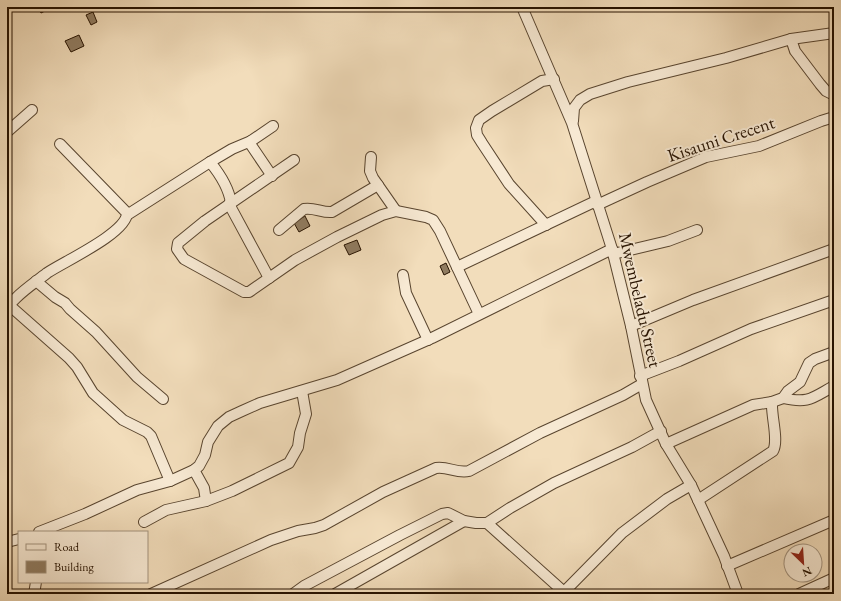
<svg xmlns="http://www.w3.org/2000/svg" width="841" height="601" font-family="'EB Garamond',serif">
  <rect width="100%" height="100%" fill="#f2ddbb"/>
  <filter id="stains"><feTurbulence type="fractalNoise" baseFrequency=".005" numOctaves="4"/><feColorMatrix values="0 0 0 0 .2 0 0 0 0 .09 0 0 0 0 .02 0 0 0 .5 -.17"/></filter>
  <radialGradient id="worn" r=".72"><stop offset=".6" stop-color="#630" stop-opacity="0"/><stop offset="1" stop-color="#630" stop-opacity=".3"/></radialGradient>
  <g fill="#907c61" stroke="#261200">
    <polygon points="38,7 43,7 45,11 41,13"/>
    <polygon points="93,12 97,22 91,25 86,15"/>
    <polygon points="79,35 84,46 71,52 65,41"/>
    <polygon points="305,216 310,226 299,232 294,223"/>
    <polygon points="357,240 361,250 349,255 344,245"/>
    <polygon points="446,263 450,272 444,275 440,266"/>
  </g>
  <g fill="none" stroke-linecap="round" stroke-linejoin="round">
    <defs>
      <g id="minor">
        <polyline points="522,7 572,123 612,249 631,326 646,400 666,444 691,485 724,556 738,594"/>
        <polyline points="791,39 795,51 820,84 826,91 834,95"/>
        <polyline points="573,121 574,108 580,100 590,94 628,82 726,58 791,39 834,33"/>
        <polyline points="7,132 32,110"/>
        <polyline points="371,157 370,171 373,178 396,211"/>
        <polyline points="294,160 205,221 178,243 177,249 184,259 244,292 249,292 295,260 337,237 382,215 396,211 426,217 433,220 440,231 479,314"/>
        <path d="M210 162C219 173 229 189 231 203"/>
        <polyline points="272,176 251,145 251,141 273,126"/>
        <polyline points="229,204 269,278"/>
        <polyline points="597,205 647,182 706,157 759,146 821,121 834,117"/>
        <polyline points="127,215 210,162 232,149 251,141"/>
        <polyline points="546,225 509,184 482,143 477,135 476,128 479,120 492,111 542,81 554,79"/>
        <path d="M279 230 304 209C314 207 322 213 332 212L378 185"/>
        <polyline points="613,254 668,241 697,230"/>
        <polyline points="457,267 596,201"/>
        <polyline points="403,275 406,293 428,340"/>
        <polyline points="36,281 55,297 65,303 70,309 96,332 137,377 163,399"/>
        <polyline points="9,305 69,358 77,367 93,393 123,420 147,432 151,436 170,481"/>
        <path d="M7 307C10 304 13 301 16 298 25 289 37 281 47 273 63 262 127 233 127 213L60 144"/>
        <polyline points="631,326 693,300 834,249"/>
        <polyline points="640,376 679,361 751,329 834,300"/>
        <path d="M783 398C809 404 812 398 834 386"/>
        <polyline points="666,444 753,405 772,402 783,398 788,391 800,382 809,363 815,359 834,352"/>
        <polyline points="194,470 204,488 206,501"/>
        <path d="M698 500 773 451C779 440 771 417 772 402"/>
        <polyline points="144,522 166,510 206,501 232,491 289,463 298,447 300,433 306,414 302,391"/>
        <polyline points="487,523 564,592"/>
        <polyline points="39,532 85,514 137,490 170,481 194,470 199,466 205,455 208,442 218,426 229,417 242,411 260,403 337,380 432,338 612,249"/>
        <polyline points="7,542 19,539"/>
        <polyline points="727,566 834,520"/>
        <polyline points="34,594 36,582"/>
        <path d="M151 594 271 540 298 531 315 528 324 525 383 492 436 468C448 466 457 474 469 471L540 433 623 395 642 384"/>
        <polyline points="293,594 304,586 400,535 442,514 448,513 464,521 476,523 487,523 510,508 554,483 632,447 661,431"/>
        <polyline points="335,594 464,521"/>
        <polyline points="562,594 622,533 667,499 691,485"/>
        <polyline points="799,594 834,578"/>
      </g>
    </defs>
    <use href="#minor" stroke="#59452f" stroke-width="12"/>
    <use href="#minor" stroke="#f7e9d3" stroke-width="10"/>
  </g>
  <g text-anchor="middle" stroke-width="4" stroke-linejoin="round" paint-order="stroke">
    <g font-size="18" fill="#261200" stroke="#f7e9d3">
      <text transform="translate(721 139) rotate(-18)" y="6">Kisauni Crecent</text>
      <text transform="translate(640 300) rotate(77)" y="6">Mwembeladu Street</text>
    </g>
  </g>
  <rect width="841" height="601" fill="none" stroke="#f2ddbb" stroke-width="24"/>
  <rect x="8" y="8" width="825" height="585" fill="none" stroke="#261200" stroke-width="2"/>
  <rect x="12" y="12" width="817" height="577" fill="none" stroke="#261200"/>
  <rect x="18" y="531" width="130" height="52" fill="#f7e9d3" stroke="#a3937f"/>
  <rect x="26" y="544" width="20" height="6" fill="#f7e9d3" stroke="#a3937f"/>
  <text x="54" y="551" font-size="12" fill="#261200">Road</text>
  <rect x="26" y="561" width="20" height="12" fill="#907c61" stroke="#a3937f"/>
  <text x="54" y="571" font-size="12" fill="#261200">Building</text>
  <g transform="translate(803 563) rotate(155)"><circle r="19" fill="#f7e9d3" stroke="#a3937f"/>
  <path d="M0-3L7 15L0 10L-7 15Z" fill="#8f2418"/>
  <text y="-6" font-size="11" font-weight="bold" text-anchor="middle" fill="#261200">N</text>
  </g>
  <rect width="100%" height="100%" filter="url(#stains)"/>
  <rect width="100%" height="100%" fill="url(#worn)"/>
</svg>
